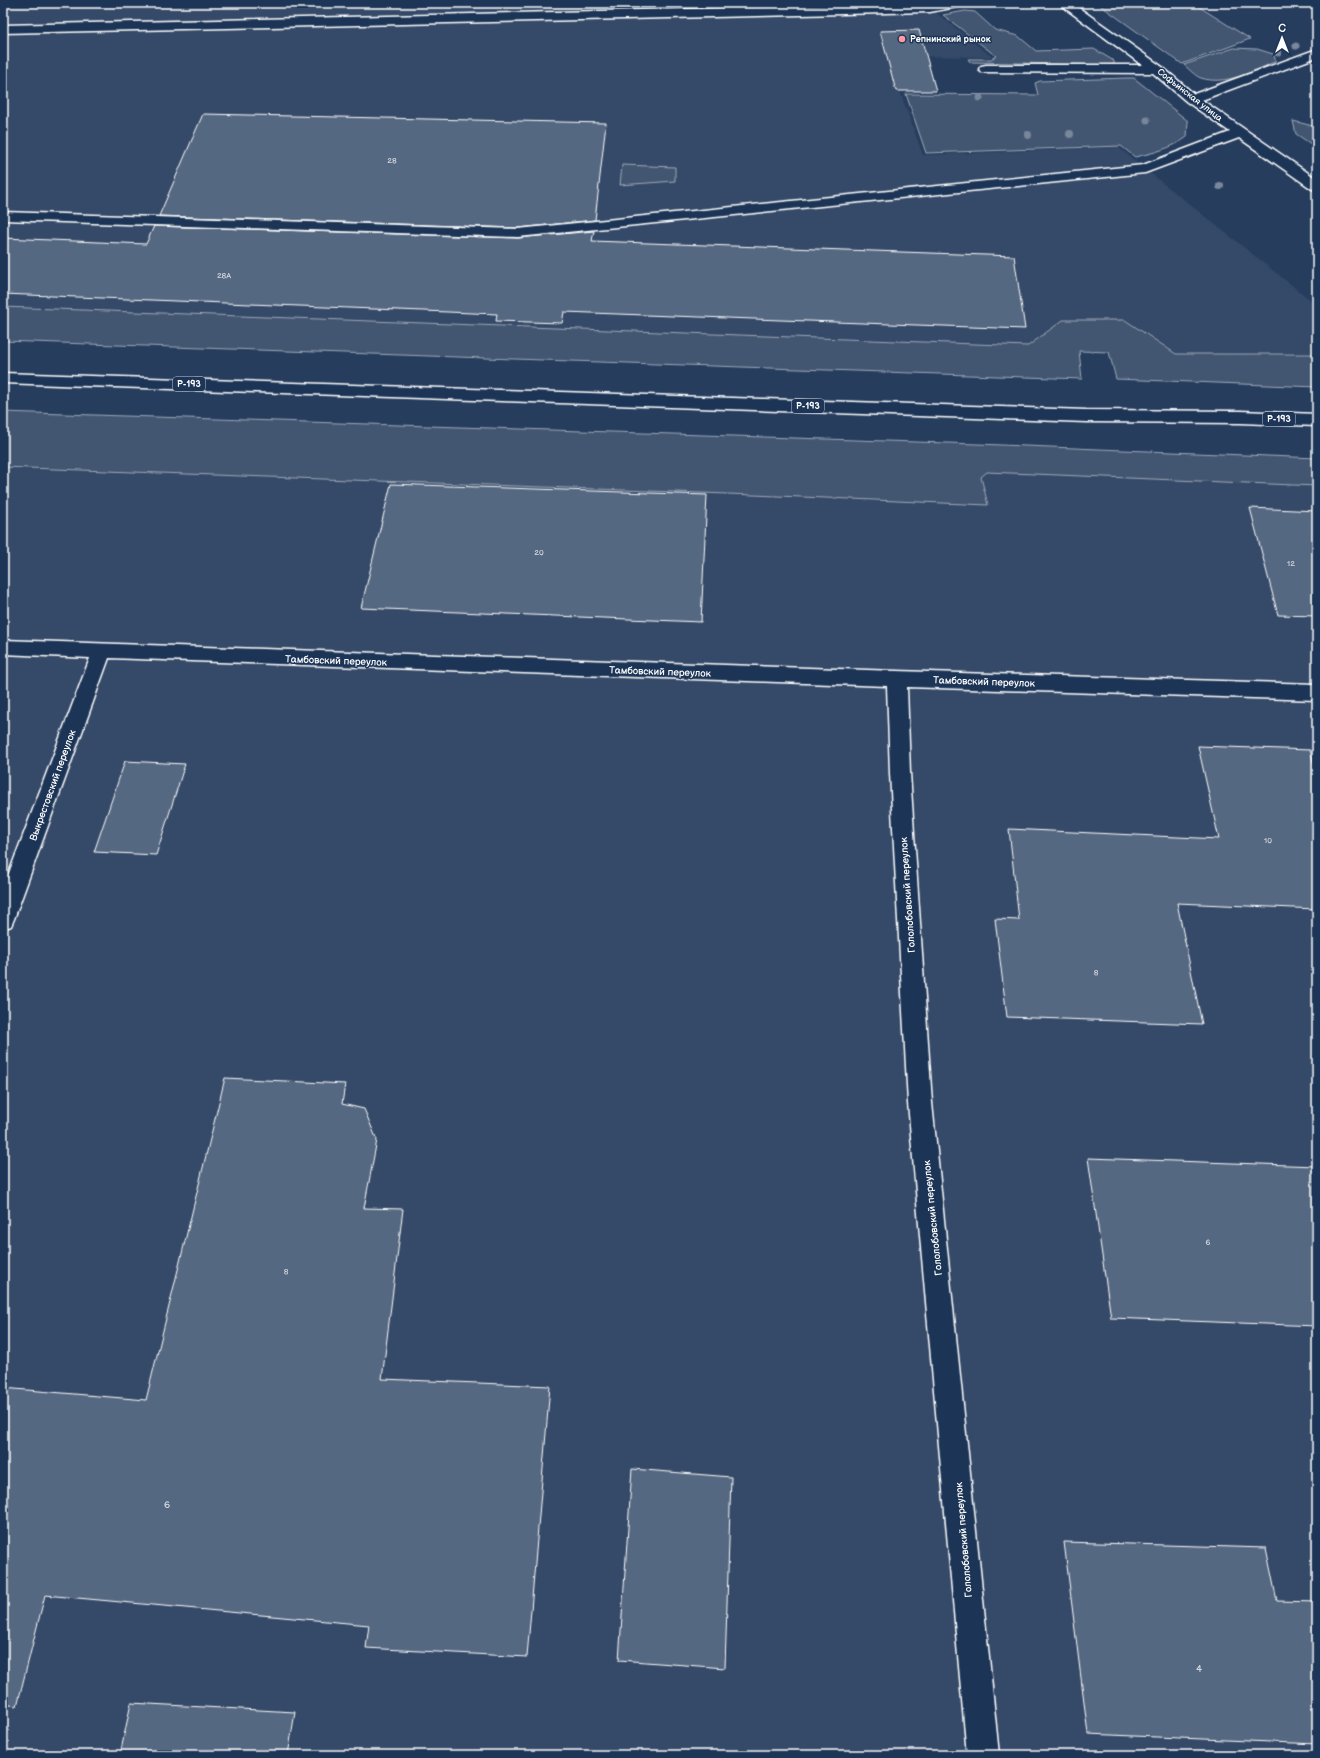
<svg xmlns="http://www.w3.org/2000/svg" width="1320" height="1758" font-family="'Balsamiq Sans',sans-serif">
  <rect width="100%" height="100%" fill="#263d5e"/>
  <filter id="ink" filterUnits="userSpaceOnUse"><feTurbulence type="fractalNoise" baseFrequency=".025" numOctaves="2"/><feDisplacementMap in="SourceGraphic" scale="8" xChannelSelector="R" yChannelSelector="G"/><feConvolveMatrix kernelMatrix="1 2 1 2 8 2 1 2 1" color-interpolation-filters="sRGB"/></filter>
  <g filter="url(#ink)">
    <g fill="#344a68">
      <polygon points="3,3 924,3 992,57 887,56 923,155 1118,147 1145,169 1317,305 1317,353 1176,354 1125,320 1063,320 1028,346 3,307"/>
      <polygon points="3,419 1317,465 1317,1755 3,1755"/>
    </g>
    <g fill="#425672" stroke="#a0aab8">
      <polygon points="1097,3 1193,3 1250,39 1182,64"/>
      <polygon points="965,11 975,12 995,30 1018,36 1036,51 1094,49 1114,61 1114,65 970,62 968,59 991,59 996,56 943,15"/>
      <path d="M1234 48 1257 49 1273 54 1276 61C1255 71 1225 86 1201 78 1195 76 1189 69 1184 65Z"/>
      <path d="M1126 78H1134L1188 121 1187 137C1173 148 1153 153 1135 157L1121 146 926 153 906 94 1038 95 1035 83 1040 81Z"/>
      <polygon points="1293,121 1317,127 1317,148 1296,134"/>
      <polygon points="622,165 675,167 675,181 620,185"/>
      <polygon points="3,307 1028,346 1063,320 1125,320 1176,354 1317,354 1317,387 1116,379 1109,352 1079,351 1082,379 3,341"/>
      <path d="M3 412 977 444 1317 458V486L987 472 981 477 988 505C660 490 331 480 3 467Z"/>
    </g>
    <g fill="#556781" stroke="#fff">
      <polygon points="919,30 936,91 896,91 880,31"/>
      <polygon points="203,114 606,123 595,220 518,228 159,216"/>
      <polygon points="154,226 518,238 594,231 592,241 1014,256 1025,329 564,312 562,323 496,321 497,314 3,294 3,238 146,244"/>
      <polygon points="391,484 707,495 701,622 361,608"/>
      <polygon points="1250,508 1317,511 1317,616 1278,615"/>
      <polygon points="1198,746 1310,750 1317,776 1317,909 1177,903 1202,1024 1007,1017 995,919 1019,920 1009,829 1219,839"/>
      <polygon points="125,761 185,764 156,855 94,852"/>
      <polygon points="225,1078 345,1084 342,1104 364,1109 377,1140 364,1208 403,1209 382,1379 550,1386 527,1657 366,1648 369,1625 45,1595 17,1706 3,1704 3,1388 146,1400"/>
      <polygon points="1088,1158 1317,1166 1317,1326 1111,1318"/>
      <polygon points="632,1469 731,1477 725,1668 619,1660"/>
      <polygon points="1064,1542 1266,1548 1277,1601 1317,1602 1317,1744 1088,1734"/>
      <polygon points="131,1703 295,1712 288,1755 120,1755"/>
    </g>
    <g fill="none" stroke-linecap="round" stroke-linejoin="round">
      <defs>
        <g id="minor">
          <polygon points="937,3 964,3 962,6 930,12 3,33 3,25"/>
          <polygon points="1058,3 1072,3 1161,66 1194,94 1317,49 1317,57 1202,100 1317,179 1317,190 1312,189 1239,138 1145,173 518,237 3,220 3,212 518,229 1143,165 1230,132 1187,102 1153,73 981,72 979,69 981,66 986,65 1142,65"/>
          <polygon points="3,640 897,671 1317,684 1317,700 907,687 910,773 932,1103 999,1755 967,1755 908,1103 890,773 887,686 109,658 14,919 11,926 3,929 3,889 90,658 3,654"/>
        </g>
        <polygon id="highway" points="3,373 1086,410 1241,411 1317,414 1317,426 1241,423 1086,422 3,383"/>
      </defs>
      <use href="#minor" stroke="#fff" stroke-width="3"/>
      <use href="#highway" stroke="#fff" stroke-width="3"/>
      <use href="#minor" fill="#1d3557" fill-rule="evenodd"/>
      <use href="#highway" fill="#1d3557" fill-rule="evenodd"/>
    </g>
    <g fill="#79879c">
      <circle cx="1296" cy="46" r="3.5"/>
      <circle cx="1278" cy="53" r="3.5"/>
      <circle cx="980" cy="98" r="3.5"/>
      <circle cx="1147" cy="120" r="3.5"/>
      <circle cx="1070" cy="134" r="4"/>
      <circle cx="1028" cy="135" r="4"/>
      <circle cx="1220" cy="186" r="4"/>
    </g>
  </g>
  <circle fill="#ff9aa2" stroke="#1d3557" stroke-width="1.5" cx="902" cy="39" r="4"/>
  <g text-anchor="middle" stroke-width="3" stroke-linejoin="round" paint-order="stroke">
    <g font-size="8" fill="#d4d9e0">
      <text x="392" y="163">28</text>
      <text x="224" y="278">28А</text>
      <text x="539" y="555">20</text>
      <text x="1291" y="566">12</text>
      <text x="1268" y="843">10</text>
      <text x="1096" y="975">8</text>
      <text x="1208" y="1245">6</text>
      <text x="286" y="1274">8</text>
    </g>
    <g font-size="9" font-weight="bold" fill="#fff" stroke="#1d3557" text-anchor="start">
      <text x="910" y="42">Репнинский рынок</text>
    </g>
    <g font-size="9" fill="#fff" stroke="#1d3557">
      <text transform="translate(1190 95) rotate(38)" y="3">Софьинская улица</text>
    </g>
    <g fill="#1d3557" stroke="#bbc2cd" stroke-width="1">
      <rect x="173" y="377" width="32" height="14" rx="3"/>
      <rect x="792" y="399" width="32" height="14" rx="3"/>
      <rect x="1263" y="412" width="32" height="14" rx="3"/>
    </g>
    <g font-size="9" font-weight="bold" fill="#fff">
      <text x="189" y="387">Р-193</text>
      <text x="808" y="409">Р-193</text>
      <text x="1279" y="422">Р-193</text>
    </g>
    <g font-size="10" fill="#fff" stroke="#1d3557">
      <text transform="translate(336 660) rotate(2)" y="4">Тамбовский переулок</text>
      <text transform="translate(660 671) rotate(2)" y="4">Тамбовский переулок</text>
      <text transform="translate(984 681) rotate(2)" y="4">Тамбовский переулок</text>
      <text transform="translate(52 785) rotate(-70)" y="4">Выкрестовский переулок</text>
      <text transform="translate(907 895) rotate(-94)" y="4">Гололобовский переулок</text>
      <text transform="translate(932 1218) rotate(-96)" y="4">Гололобовский переулок</text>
      <text transform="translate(963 1540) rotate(-95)" y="4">Гололобовский переулок</text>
    </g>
    <g font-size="10" fill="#d4d9e0">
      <text x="167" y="1508">6</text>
      <text x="1199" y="1672">4</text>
    </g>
  </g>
  <rect width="1320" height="1758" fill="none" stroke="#1d3557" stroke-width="16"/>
  <rect x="8" y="8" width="1304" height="1742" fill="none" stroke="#fff" stroke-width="1.5" filter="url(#ink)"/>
  <g transform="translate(1282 38)" stroke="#1d3557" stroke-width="3" paint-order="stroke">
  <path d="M0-3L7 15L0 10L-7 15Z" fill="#ffffff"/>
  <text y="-6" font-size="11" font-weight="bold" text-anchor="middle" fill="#ffffff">С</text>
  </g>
</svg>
